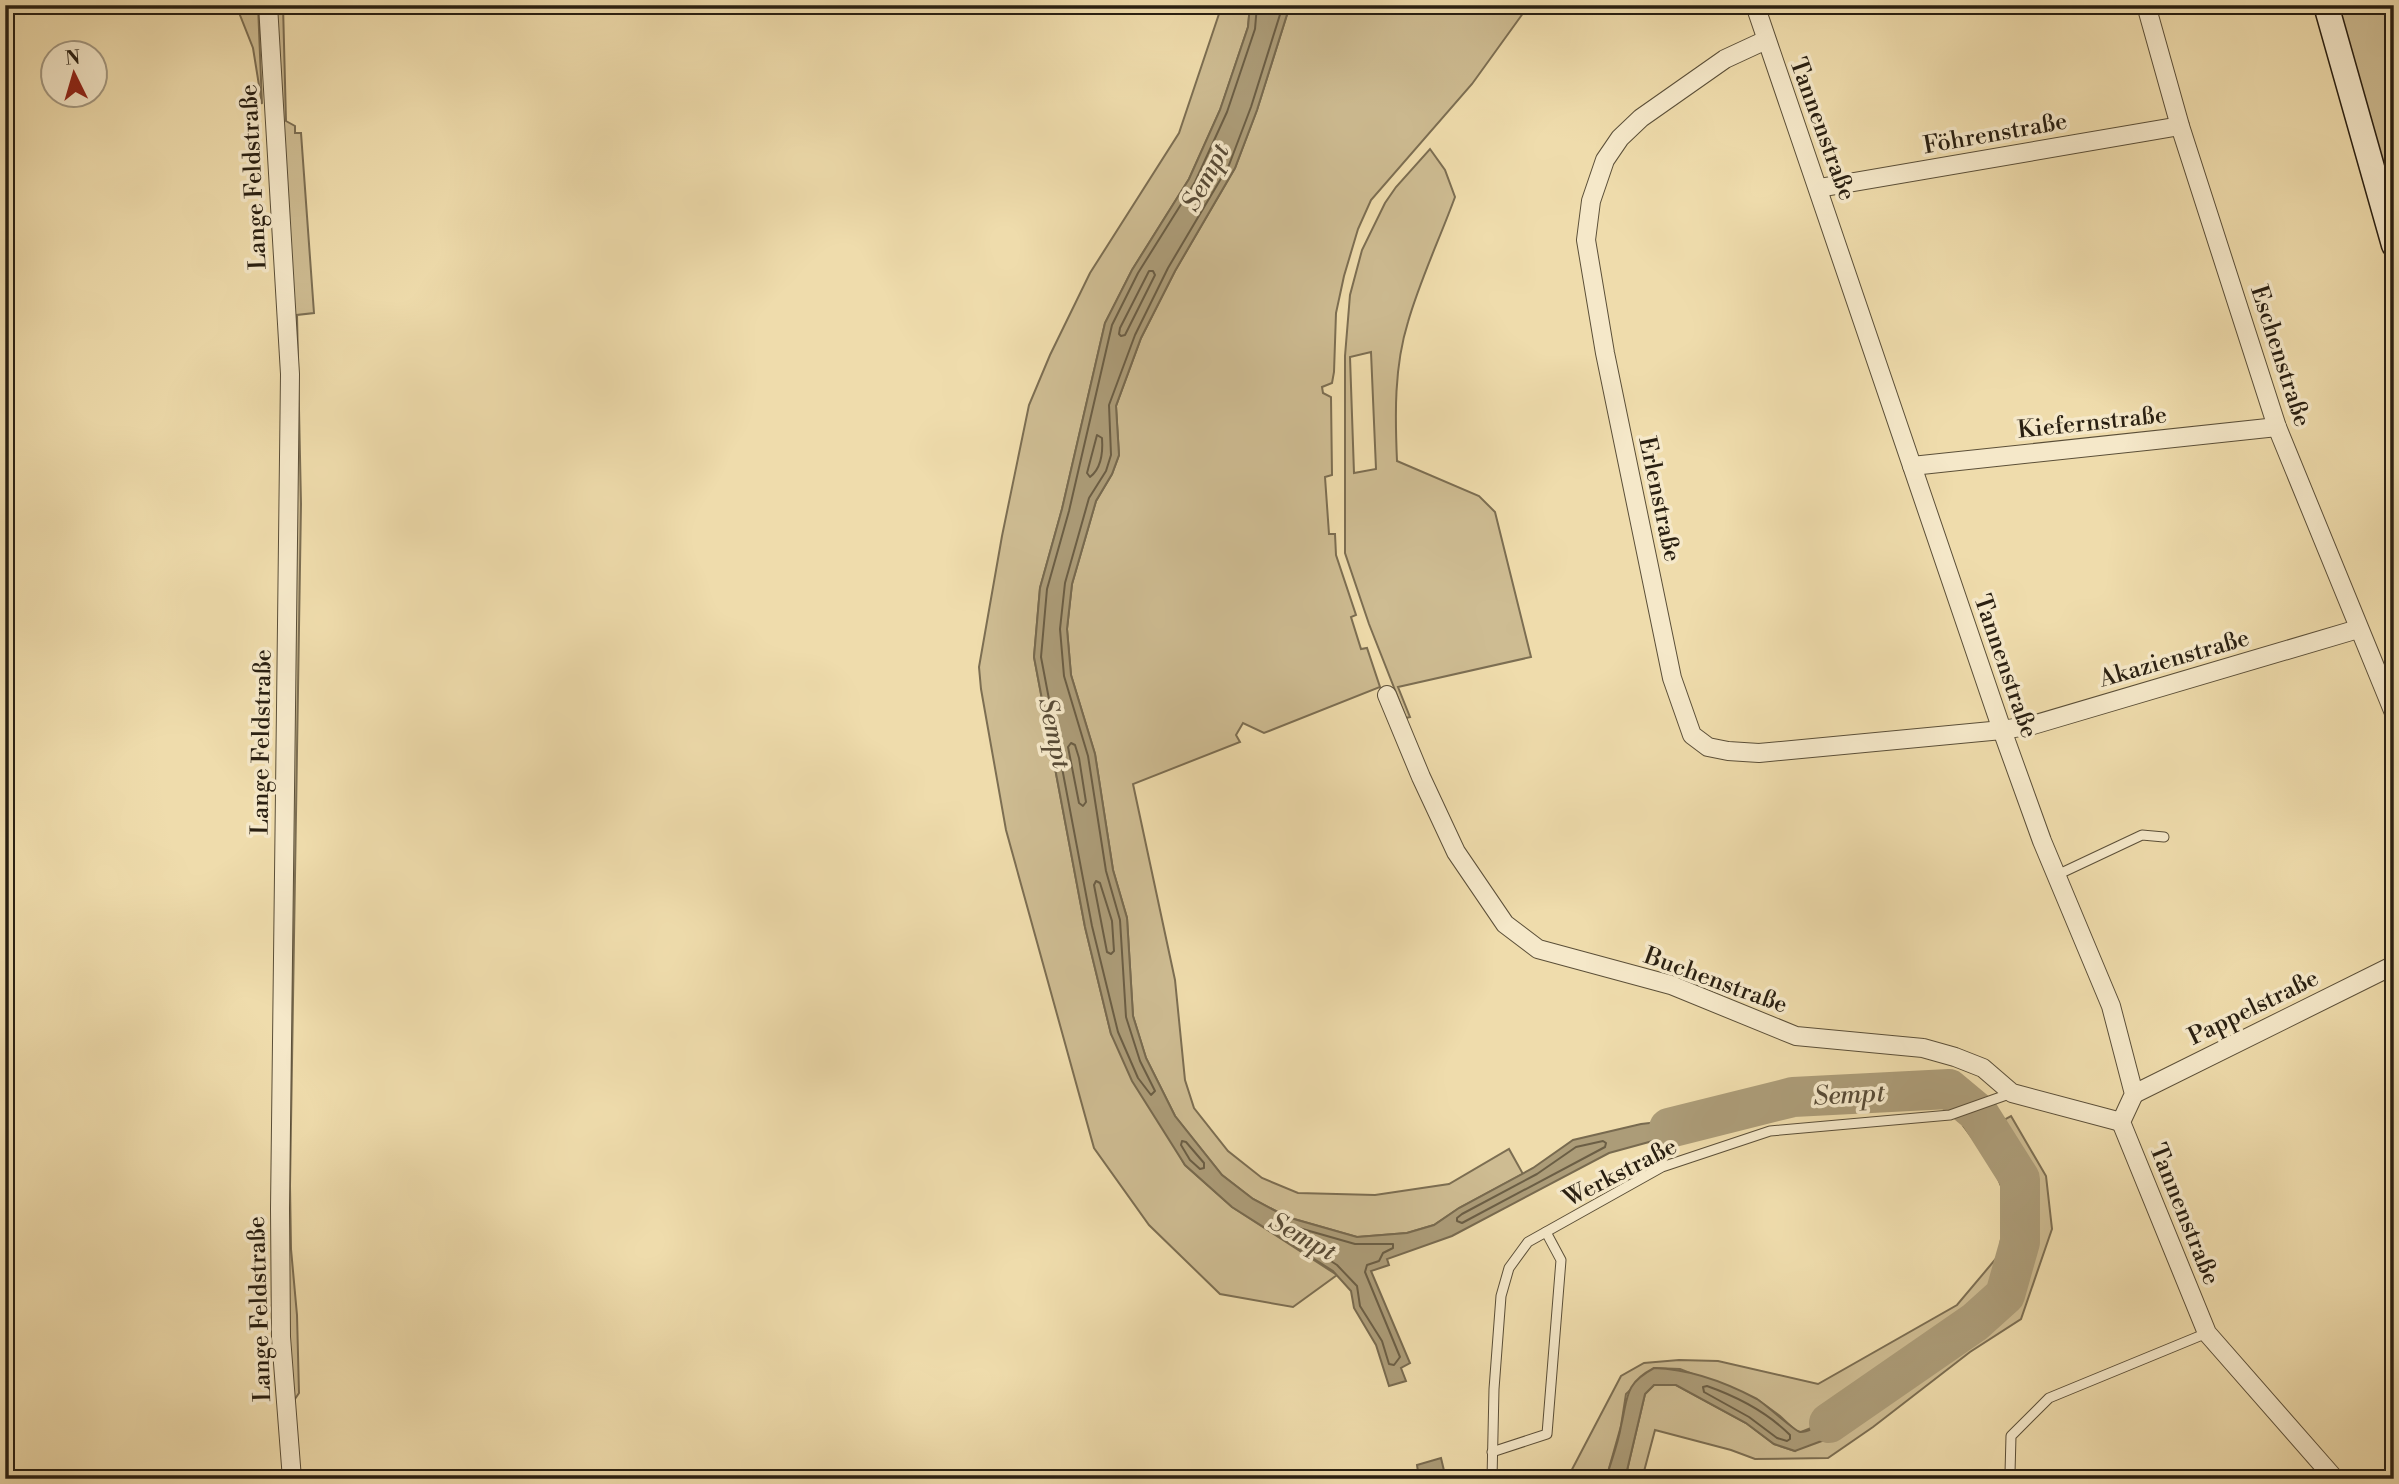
<svg xmlns="http://www.w3.org/2000/svg" width="2399" height="1484" font-family="'Libre Bodoni',serif">
  <rect width="100%" height="100%" fill="#efdcac"/>
  <filter id="stains"><feTurbulence type="fractalNoise" baseFrequency=".00286" numOctaves="4"/><feColorMatrix values="0 0 0 0 .2 0 0 0 0 .09 0 0 0 0 .02 0 0 0 .5 -.17"/></filter>
  <radialGradient id="worn" r=".72"><stop offset=".6" stop-color="#630" stop-opacity="0"/><stop offset="1" stop-color="#630" stop-opacity=".3"/></radialGradient>
  <g fill="#cebc92" stroke="#7c6e52" stroke-width="2" fill-rule="evenodd">
    <polygon points="236,5 258,5 262,104 253,48"/>
    <polygon points="274,5 283,5 286,121 295,126 295,133 301,133 314,313 297,315 301,504 290,1186 291,1249 297,1315 299,1393 295,1399 292,1394 287,1299 291,765"/>
    <polygon points="1222,5 1250,5 1248,27 1220,110 1189,179 1132,270 1105,323 1062,509 1040,588 1034,657 1085,927 1111,1034 1185,1165 1232,1207 1337,1275 1293,1307 1220,1294 1149,1225 1094,1148 1006,830 981,689 979,667 1002,536 1029,405 1050,355 1090,273 1179,133"/>
    <polygon points="1290,5 1529,5 1472,84 1371,200 1358,229 1344,276 1336,313 1334,372 1332,383 1322,387 1323,393 1331,397 1332,475 1325,477 1329,534 1335,534 1336,555 1356,615 1351,617 1361,649 1367,648 1380,687 1264,733 1243,723 1236,735 1240,742 1133,784 1175,980 1185,1080 1194,1108 1228,1151 1262,1178 1298,1193 1375,1195 1449,1184 1509,1149 1523,1174 1459,1208 1434,1225 1407,1233 1357,1237 1287,1217 1253,1199 1222,1175 1175,1116 1146,1058 1133,1016 1127,918 1113,870 1095,754 1071,675 1067,629 1072,584 1096,501 1112,474 1119,455 1116,406 1141,338 1175,271 1235,168 1257,110"/>
    <polygon points="2336,5 2394,5 2394,214"/>
    <path d="M1430 149 1445 170 1455 197C1440 238 1420 280 1408 322 1394 367 1395 415 1397 461L1479 496 1495 512 1531 657 1398 687 1410 717 1406 718 1369 624 1345 553V356L1350 295 1362 250 1385 203 1396 187ZM1371 352 1376 469 1354 473 1350 357Z"/>
    <polygon points="2011,1116 2046,1176 2052,1229 2021,1319 1970,1352 1873,1427 1828,1458 1755,1459 1731,1450 1655,1430 1642,1479 1625,1479 1645,1394 1654,1385 1676,1385 1746,1423 1774,1444 1795,1451 1868,1388 1821,1424 1801,1432 1796,1431 1780,1416 1758,1400 1680,1369 1654,1368 1626,1394 1621,1426 1606,1479 1567,1479 1621,1376 1644,1363 1679,1360 1718,1361 1818,1384 1957,1305 1999,1255 2006,1199 1993,1166 1964,1127 1982,1132"/>
  </g>
  <g fill="#ac9c78" stroke="#786a4f" stroke-width="2">
    <polygon points="1250,5 1290,5 1257,110 1235,168 1175,271 1141,338 1116,406 1119,455 1112,474 1096,501 1072,584 1067,629 1071,675 1095,754 1113,870 1127,918 1133,1016 1146,1058 1175,1116 1222,1175 1253,1199 1287,1217 1357,1237 1407,1233 1434,1225 1459,1208 1533,1168 1573,1140 1641,1124 1720,1115 1700,1128 1609,1153 1452,1236 1387,1259 1389,1265 1371,1271 1410,1363 1401,1368 1406,1381 1389,1386 1376,1345 1354,1308 1351,1291 1333,1271 1232,1207 1185,1165 1132,1081 1111,1034 1085,927 1034,657 1040,588 1062,509 1105,323 1132,270 1189,179 1220,110 1248,27"/>
    <path d="M1654 1368C1689 1369 1725 1382 1757 1399 1765 1404 1796 1432 1800 1432 1817 1433 1854 1399 1868 1388L1877 1397 1827 1439 1795 1451 1774 1444 1746 1423 1676 1385H1654L1645 1394 1625 1479H1606C1611 1461 1618 1444 1621 1426 1628 1397 1624 1384 1654 1368Z"/>
    <polygon points="1441,1458 1446,1479 1419,1479 1417,1465"/>
  </g>
  <g fill="none" stroke-linecap="round" stroke-linejoin="round">
    <g stroke="#6b5e45" stroke-width="2">
      <polyline points="1257,5 1255,29 1227,112 1195,182 1138,273 1112,325 1069,511 1047,589 1041,657 1092,926 1118,1032 1138,1078 1151,1095 1155,1091 1140,1061 1126,1017 1120,920 1106,871 1088,756 1064,676 1060,629 1065,583 1089,498 1106,471 1111,455 1109,405 1135,335 1168,268 1229,165 1251,107 1283,5"/>
      <polygon points="1149,271 1153,271 1155,275 1125,335 1121,336 1119,334 1120,328"/>
      <path d="M1097 435 1102 438C1103 452 1102 468 1090 477L1087 473Z"/>
      <polygon points="1071,743 1075,745 1079,758 1086,802 1083,806 1079,803 1068,747"/>
      <polygon points="1096,881 1100,883 1112,921 1114,951 1111,954 1107,952 1094,885"/>
      <polygon points="1182,1141 1186,1142 1204,1163 1204,1168 1200,1169 1190,1160 1181,1145"/>
      <polygon points="1603,1141 1606,1143 1605,1147 1462,1223 1457,1221 1457,1218 1462,1214 1537,1174 1576,1147"/>
      <polygon points="1285,1224 1355,1244 1393,1244 1393,1248 1383,1253 1379,1261 1367,1265 1365,1272 1400,1357 1394,1365 1389,1364 1382,1341 1360,1306 1357,1286 1337,1265 1281,1229 1281,1225"/>
      <path d="M1707 1386C1738 1397 1766 1411 1790 1435V1439L1787 1441 1777 1438 1749 1417 1704 1392 1703 1387Z"/>
    </g>
    <polyline stroke="#ac9c78" stroke-width="40" points="1669,1128 1793,1097 1949,1089 1979,1114 2020,1179 2020,1242 2005,1295 1975,1322 1829,1423"/>
    <defs>
      <g id="lane">
        <polyline points="2057,875 2142,835 2164,837"/>
        <polyline points="1492,1452 1547,1434 1561,1260 1546,1232"/>
        <polyline points="1492,1479 1494,1389 1501,1296 1509,1268 1528,1242 1662,1167 1770,1131 1950,1115 2012,1093"/>
        <polyline points="1993,1479 2010,1473 2011,1436 2049,1398 2207,1333"/>
      </g>
      <g id="street">
        <polyline points="268,5 290,374 280,1209 281,1337 292,1479"/>
        <polyline points="1755,5 2002,730 2042,841 2111,1006 2134,1094 2121,1122 2207,1333 2335,1479"/>
        <polyline points="2146,5 2180,126 2277,427 2394,713"/>
        <polyline points="1766,40 1725,59 1641,118 1620,138 1605,160 1591,201 1586,240 1605,353 1672,678 1692,735 1708,747 1728,751 1759,753 2002,730 2033,725 2358,629"/>
        <polyline points="1819,188 2180,126"/>
        <polyline points="1912,466 2277,427"/>
        <polyline points="1387,695 1421,777 1456,852 1505,924 1538,949 1671,985 1796,1036 1923,1048 1955,1057 1983,1068 2012,1093 2121,1122"/>
        <polyline points="2134,1094 2394,965"/>
      </g>
      <polyline id="secondary" points="2326,5 2394,245"/>
    </defs>
    <use href="#lane" stroke="#5b4f38" stroke-width="11"/>
    <use href="#street" stroke="#5b4f38" stroke-width="20"/>
    <use href="#secondary" stroke="#2a2012" stroke-width="27"/>
    <use href="#lane" stroke="#f5e8c9" stroke-width="9"/>
    <use href="#street" stroke="#f5e8c9" stroke-width="18"/>
    <use href="#secondary" stroke="#f5e8c9" stroke-width="24"/>
  </g>
  <g text-anchor="middle" stroke-width="7" stroke-linejoin="round" paint-order="stroke">
    <g font-size="24" fill="#2a2012" stroke="#f5e8c9">
      <text transform="translate(1823 129) rotate(70)" y="8">Tannenstraße</text>
      <text transform="translate(1995 133) rotate(-10)" y="8">Föhrenstraße</text>
      <text transform="translate(253 177) rotate(-93)" y="8">Lange Feldstraße</text>
      <text transform="translate(2281 356) rotate(72)" y="8">Eschenstraße</text>
      <text transform="translate(2092 422) rotate(-6)" y="8">Kiefernstraße</text>
      <text transform="translate(1660 499) rotate(78)" y="8">Erlenstraße</text>
      <text transform="translate(2174 658) rotate(-16)" y="8">Akazienstraße</text>
      <text transform="translate(2006 666) rotate(71)" y="8">Tannenstraße</text>
      <text transform="translate(261 742) rotate(-89)" y="8">Lange Feldstraße</text>
      <text transform="translate(1716 980) rotate(20)" y="8">Buchenstraße</text>
      <text transform="translate(2253 1007) rotate(-26)" y="8">Pappelstraße</text>
      <text transform="translate(1620 1172) rotate(-27)" y="8">Werkstraße</text>
      <text transform="translate(2185 1214) rotate(68)" y="8">Tannenstraße</text>
      <text transform="translate(259 1309) rotate(-92)" y="8">Lange Feldstraße</text>
    </g>
    <g font-size="26" font-style="italic" fill="#584b36" stroke="#f5e8c9">
      <text transform="translate(1205 177) rotate(-62)" y="9">Sempt</text>
      <text transform="translate(1055 733) rotate(78)" y="9">Sempt</text>
      <text transform="translate(1849 1094) rotate(-3)" y="9">Sempt</text>
      <text transform="translate(1303 1236) rotate(29)" y="9">Sempt</text>
    </g>
  </g>
  <rect width="2399" height="1484" fill="none" stroke="#efdcac" stroke-width="28"/>
  <rect x="7" y="7" width="2385" height="1470" fill="none" stroke="#2a2012" stroke-width="3.5"/>
  <rect x="14" y="14" width="2371" height="1456" fill="none" stroke="#2a2012" stroke-width="2"/>
  <g transform="translate(74 74) rotate(355)"><circle r="33" fill="#f5e8c9" stroke="#a49880" stroke-width="2"/>
  <path d="M0-5L12 26L0 18L-12 26Z" fill="#8f2418"/>
  <text y="-10" font-size="19" font-weight="bold" text-anchor="middle" fill="#2a2012">N</text>
  </g>
  <rect width="100%" height="100%" filter="url(#stains)"/>
  <rect width="100%" height="100%" fill="url(#worn)"/>
</svg>
